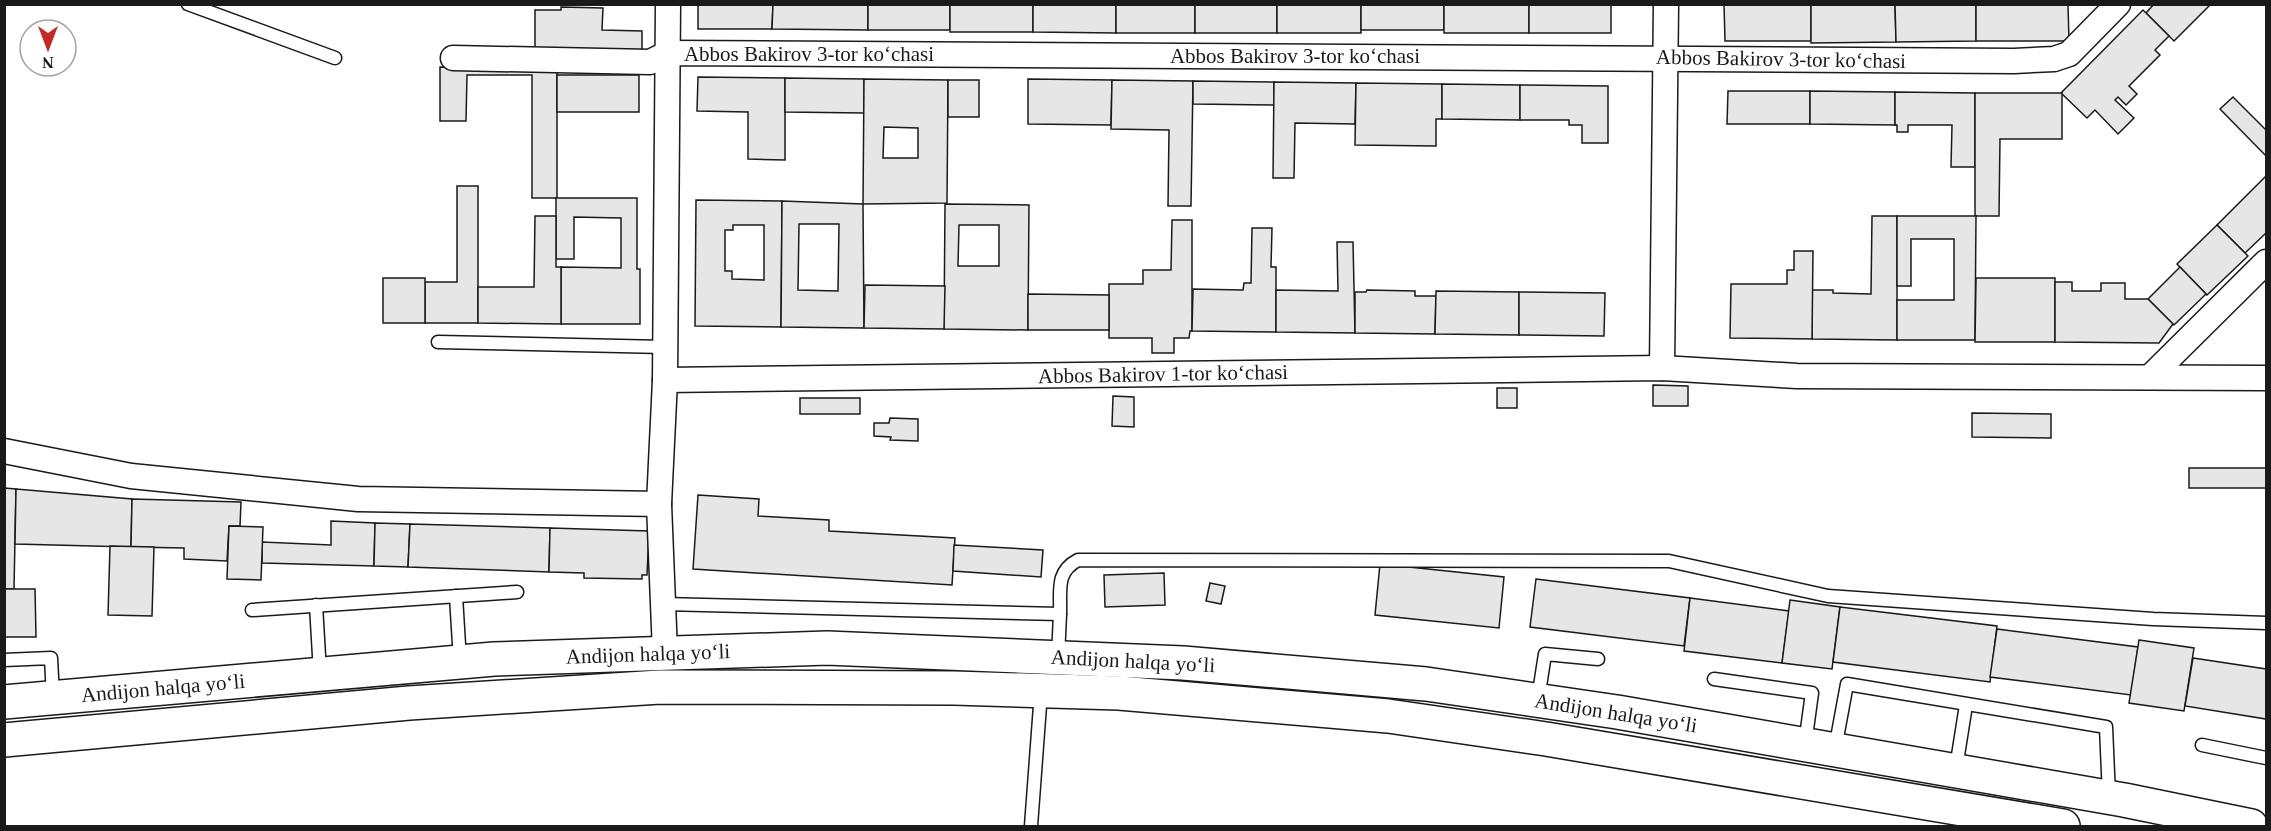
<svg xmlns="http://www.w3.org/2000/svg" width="2271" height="831" font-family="Georgia,serif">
  <rect width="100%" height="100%" fill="#fff"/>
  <g fill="#e6e6e6" stroke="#1a1a1a" stroke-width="1.5" fill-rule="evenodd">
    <polygon points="698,4 773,4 772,29 698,29"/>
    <polygon points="773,4 868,4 868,30 772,29"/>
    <rect x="868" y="4" width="82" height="26"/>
    <rect x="950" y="4" width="83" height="28"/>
    <polygon points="1033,4 1116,4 1116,33 1033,32"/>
    <rect x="1116" y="4" width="79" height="29"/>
    <rect x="1195" y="4" width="82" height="29"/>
    <rect x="1277" y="4" width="84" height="29"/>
    <rect x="1361" y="4" width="83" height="26"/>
    <rect x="1444" y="4" width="85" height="29"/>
    <rect x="1529" y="4" width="82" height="29"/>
    <polygon points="1724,4 1811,4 1811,41 1725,41"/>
    <polygon points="1811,4 1895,4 1896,42 1811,43"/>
    <polygon points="1895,4 1976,4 1976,41 1896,42"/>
    <polygon points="1976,4 2068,5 2069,41 1976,41"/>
    <polygon points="2154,4 2211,4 2174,41 2146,13"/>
    <polygon points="561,7 603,8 602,30 642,31 642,52 535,50 535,10 561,10"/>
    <polygon points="2143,10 2169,36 2155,50 2160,55 2129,86 2137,94 2126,105 2118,97 2115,100 2134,118 2118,134 2095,110 2087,118 2061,93"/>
    <polygon points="440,67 557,68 557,198 532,198 532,75 467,75 466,121 440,121"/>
    <rect x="557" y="75" width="82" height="37"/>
    <polygon points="698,77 785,78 785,160 748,159 748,112 697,111"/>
    <polygon points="785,78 864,79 864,113 785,112"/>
    <path d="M864 79 948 80 947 203 863 204ZM884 127 918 128V158H883Z"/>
    <polygon points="1028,79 1112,80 1111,125 1028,124"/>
    <rect x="948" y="80" width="31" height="37"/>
    <polygon points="1112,80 1193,81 1191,206 1168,206 1169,130 1111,129"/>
    <polygon points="1193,81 1274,82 1274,105 1193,104"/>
    <polygon points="1274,82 1356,83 1355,124 1295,123 1294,178 1273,178"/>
    <polygon points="1356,83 1442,84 1442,119 1436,119 1436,146 1355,145"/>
    <polygon points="1442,84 1520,85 1520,120 1442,119"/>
    <polygon points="1520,85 1608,86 1608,143 1582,143 1582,125 1569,125 1569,120 1520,120"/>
    <polygon points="1728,91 1810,91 1810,124 1727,124"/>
    <polygon points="1810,91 1895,92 1895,125 1810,124"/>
    <polygon points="1895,92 1975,93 1975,167 1951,167 1952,125 1908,125 1908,132 1897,132 1897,125 1895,125"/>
    <polygon points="1975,93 2062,93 2062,139 2000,139 1999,216 1975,216"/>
    <polygon points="2233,97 2266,130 2266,156 2220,109"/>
    <polygon points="2266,176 2266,233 2245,253 2217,225"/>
    <polygon points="457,186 478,186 478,323 425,323 425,282 457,282"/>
    <polygon points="556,198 637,198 637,269 640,269 640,324 561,324 561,267 621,268 621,218 574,217 574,259 556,259"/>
    <path d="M696 200 782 201 781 327 695 326ZM733 225H764V280L732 279V271H725V230H733Z"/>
    <path d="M782 201 863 204 864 328 781 327ZM799 224H839L838 291 798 290Z"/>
    <path d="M945 204 1029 205 1028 330 944 329ZM959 225H999V266H958Z"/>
    <polygon points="535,216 556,216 556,267 561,267 561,324 478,323 478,287 534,287"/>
    <polygon points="1872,216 1897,216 1897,340 1812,339 1812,290 1833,290 1833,293 1871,294"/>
    <polygon points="1897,216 1976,216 1975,340 1897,340 1897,300 1954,300 1954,239 1911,239 1911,286 1897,286"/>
    <polygon points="1172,220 1192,220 1192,331 1190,331 1189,338 1174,338 1174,353 1152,353 1152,338 1109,338 1109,284 1143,284 1143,270 1171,270"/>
    <polygon points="2217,225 2248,256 2207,295 2177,264"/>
    <polygon points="1252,228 1272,228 1271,267 1276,267 1276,332 1192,331 1193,289 1243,290 1244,283 1251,283"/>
    <polygon points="1337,242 1353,242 1355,333 1276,332 1276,290 1338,291"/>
    <polygon points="1794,251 1813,251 1812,339 1730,338 1731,284 1787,284 1787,270 1794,270"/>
    <polygon points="2180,267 2206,294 2174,325 2148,299"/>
    <rect x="383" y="278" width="42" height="45"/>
    <polygon points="1976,278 2055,278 2055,342 1975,342"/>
    <polygon points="2055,282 2072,282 2072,291 2101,291 2101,283 2125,283 2125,299 2148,299 2173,324 2159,343 2055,342"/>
    <polygon points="865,285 945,286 944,329 864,328"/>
    <polygon points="1367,290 1415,291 1415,296 1436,296 1435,334 1355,333 1355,292 1366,292"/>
    <polygon points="1436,291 1519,292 1519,335 1435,334"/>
    <polygon points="1519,292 1605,293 1604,336 1519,335"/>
    <polygon points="1028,294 1109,295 1109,330 1028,330"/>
    <polygon points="1653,385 1688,386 1688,406 1653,406"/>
    <rect x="1497" y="388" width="20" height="20"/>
    <polygon points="1113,396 1134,397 1134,427 1112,426"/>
    <rect x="800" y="398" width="60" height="16"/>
    <polygon points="1972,413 2051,414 2051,438 1972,437"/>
    <polygon points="890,418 918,419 918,441 890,440 891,437 874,436 874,423 889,423"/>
    <rect x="2189" y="468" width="77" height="20"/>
    <polygon points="4,488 16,489 14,589 4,589"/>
    <polygon points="16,489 132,499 131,547 15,544"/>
    <polygon points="698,495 759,499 758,516 829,520 829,531 955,538 952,585 693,569"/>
    <polygon points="132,499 241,502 240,526 229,526 227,561 184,559 184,548 131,547"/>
    <polygon points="331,521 375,523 374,566 262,563 262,542 331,545"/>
    <polygon points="375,523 410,524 408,567 374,566"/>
    <polygon points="410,524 550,528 549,572 408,567"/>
    <polygon points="229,526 263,527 261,580 227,579"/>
    <polygon points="550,528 649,531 647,575 642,575 642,579 584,578 584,573 549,572"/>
    <polygon points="954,545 1043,550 1041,577 953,571"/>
    <polygon points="110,546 154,547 152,616 108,615"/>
    <polygon points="1380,564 1504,577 1499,628 1375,615"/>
    <polygon points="1164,573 1165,605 1105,607 1104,575"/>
    <polygon points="1536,579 1690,598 1684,646 1530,627"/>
    <polygon points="1210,583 1225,586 1221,604 1206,601"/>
    <polygon points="4,589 35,589 36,637 4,637"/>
    <polygon points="1690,598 1789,611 1782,663 1684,651"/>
    <polygon points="1790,600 1840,607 1832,669 1782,663"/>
    <polygon points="1840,607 1997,626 1990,682 1833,662"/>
    <polygon points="1997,629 2138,647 2131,695 1990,677"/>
    <polygon points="2139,640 2194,648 2184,711 2129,703"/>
    <polygon points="2193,658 2266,669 2266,719 2185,706"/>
  </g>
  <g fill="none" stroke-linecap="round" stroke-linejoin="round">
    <defs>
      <g id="service">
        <polyline points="188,4 335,58"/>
        <polyline points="438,342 664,347"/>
        <polyline points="456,596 460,661"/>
        <path d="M663 604 1060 614C1061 591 1055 572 1078 560L1669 561 1828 596 2153 619 2266 623"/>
        <polyline points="316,605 320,673"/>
        <polyline points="252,610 517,592"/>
        <polyline points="1058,657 1060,614"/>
        <polyline points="4,660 51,658 53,697"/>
        <polyline points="1714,679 1812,693 1805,744"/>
        <polyline points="1538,699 1545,654 1598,659"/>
        <polyline points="2202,745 2266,758"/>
        <polyline points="1835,749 1847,684 2106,727 2109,796"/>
        <polyline points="1956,768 1966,705"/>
        <polyline points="1031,826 1041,692"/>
      </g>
      <g id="minor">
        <polyline points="453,58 650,62 668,53 2014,61 2054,59 2069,54 2118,4"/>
        <polyline points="1662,368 1666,4"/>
        <polyline points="2150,377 2266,262"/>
        <polyline points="665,380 1662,368 1797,376 2266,378"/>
        <polyline points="4,451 131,476 358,499 659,504"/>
        <polyline points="665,653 659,504 665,380 668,4"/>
      </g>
      <g id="trunk">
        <polyline points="4,702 494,659 827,648 1183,663 1426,684 1617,712 2124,800 2251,826"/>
        <polyline points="4,740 409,703 660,687 954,688 1119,693 1388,716 1546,739 2063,826"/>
      </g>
    </defs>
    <use href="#service" stroke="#1a1a1a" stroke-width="15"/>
    <use href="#minor" stroke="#1a1a1a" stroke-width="27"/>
    <use href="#trunk" stroke="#1a1a1a" stroke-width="36"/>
    <use href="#service" stroke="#fff" stroke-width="12"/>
    <use href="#minor" stroke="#fff" stroke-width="24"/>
    <use href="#trunk" stroke="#fff" stroke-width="33"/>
  </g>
  <g text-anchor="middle" stroke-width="4.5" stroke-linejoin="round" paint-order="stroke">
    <g font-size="21" fill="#1a1a1a" stroke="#fff">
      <text x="809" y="61">Abbos Bakirov 3-tor koʻchasi</text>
      <text x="1295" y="63">Abbos Bakirov 3-tor koʻchasi</text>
      <text transform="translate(1781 59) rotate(1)" y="7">Abbos Bakirov 3-tor koʻchasi</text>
      <text transform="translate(1163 374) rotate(-1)" y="7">Abbos Bakirov 1-tor koʻchasi</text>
      <text transform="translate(648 654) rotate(-2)" y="7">Andijon halqa yo‘li</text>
      <text transform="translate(1133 661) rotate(3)" y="7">Andijon halqa yo‘li</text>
      <text transform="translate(163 688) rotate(-5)" y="7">Andijon halqa yo‘li</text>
      <text transform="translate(1616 713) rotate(9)" y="7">Andijon halqa yo‘li</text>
    </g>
  </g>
  <rect width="2271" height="831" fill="none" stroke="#1a1a1a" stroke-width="12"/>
  <g transform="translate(48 48) rotate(180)"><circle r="28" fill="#ffffff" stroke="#a3a3a3" stroke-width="1.5"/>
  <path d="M0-4.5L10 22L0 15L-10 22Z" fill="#c62828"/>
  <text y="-9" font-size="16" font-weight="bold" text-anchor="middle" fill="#1a1a1a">N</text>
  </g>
</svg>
